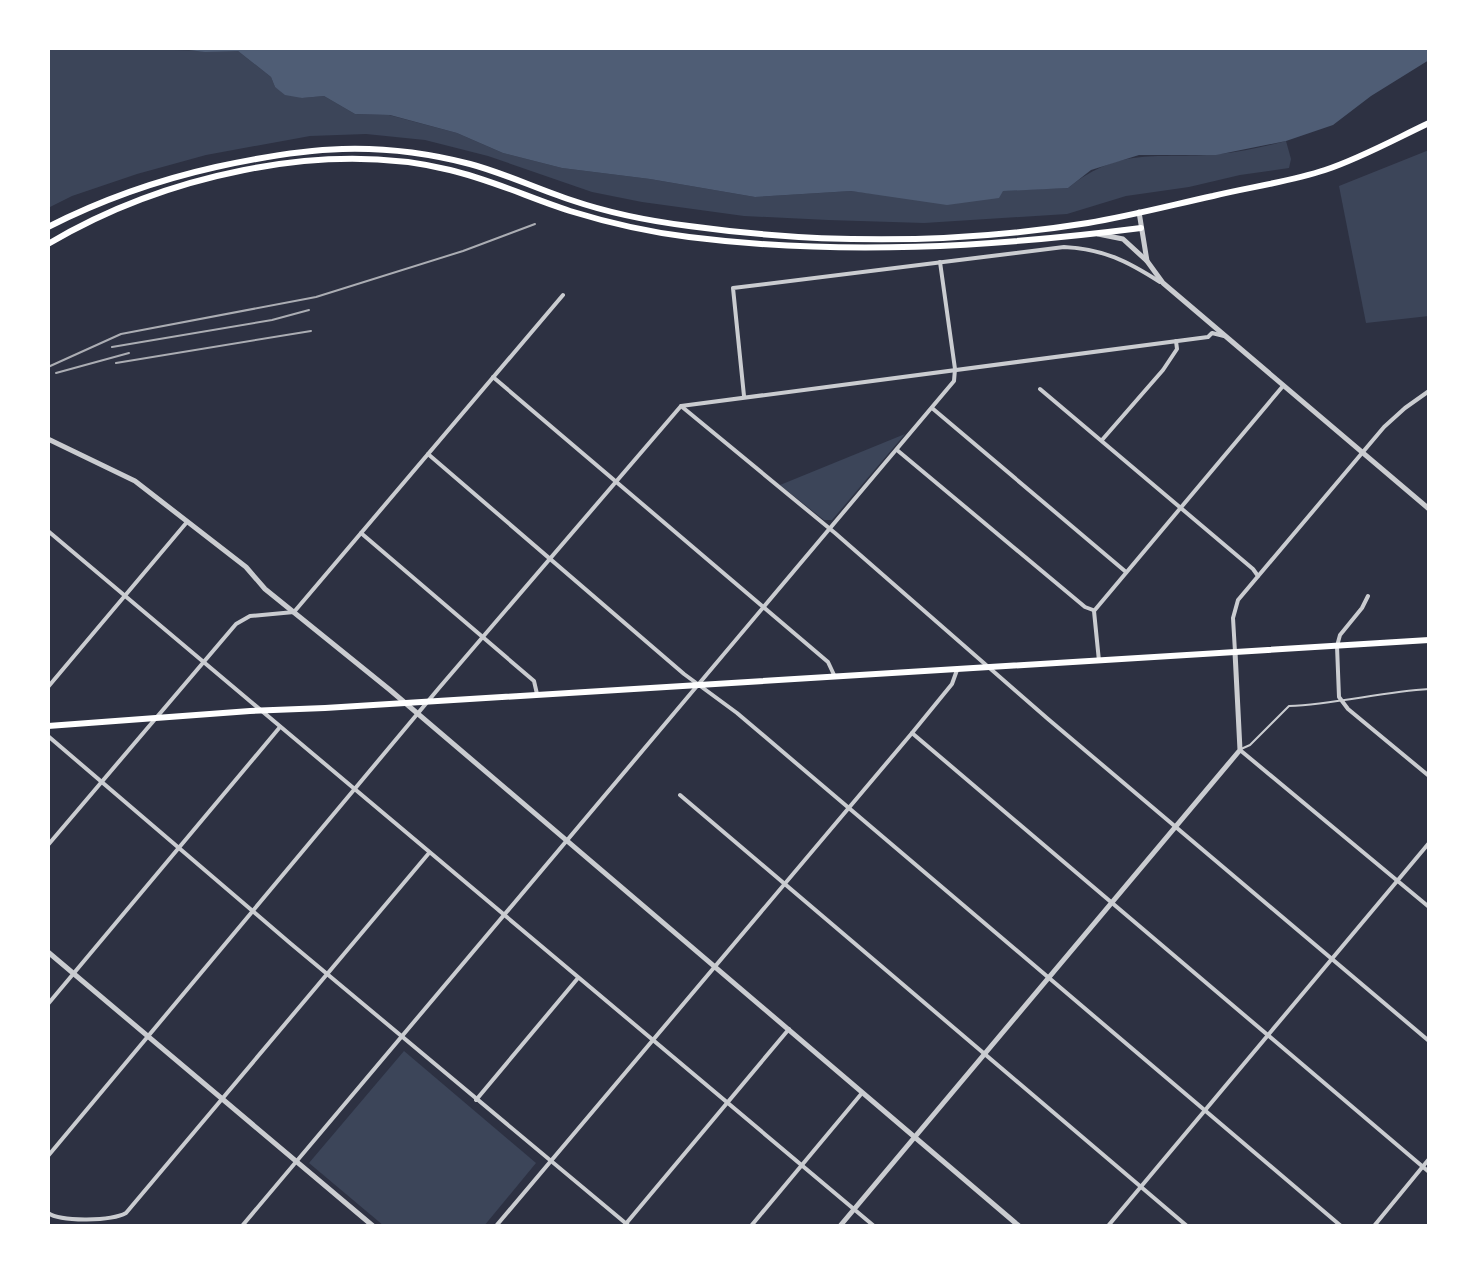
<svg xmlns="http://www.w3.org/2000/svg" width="1477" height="1274" font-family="'Golos Text',sans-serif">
  <rect width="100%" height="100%" fill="#2d3142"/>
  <g fill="#3c4559">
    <path d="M48 48 238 51 271 77 275 87 302 98 324 96 355 114 389 115 457 133 503 153 562 168 650 179 755 197 851 191 884 195 1068 188C1122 145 1156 160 1218 154 1241 152 1263 147 1286 141L1291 159 1289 168 1240 175 1189 187 1126 196 1067 214 924 223 828 220 744 216 642 202 592 192 488 156 425 140 366 134 310 136 206 155 137 174 72 196 48 208Z"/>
    <polygon points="1429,150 1429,316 1366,323 1339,186"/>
    <polygon points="905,434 832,520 824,520 780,485"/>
    <polygon points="404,1051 536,1163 484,1226 384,1226 309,1163"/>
  </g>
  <polygon fill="#4f5d75" points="173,48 1429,48 1429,60 1371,96 1333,125 1286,141 1216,155 1139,155 1091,170 1068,188 1003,191 999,198 947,205 851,191 755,197 650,179 562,168 503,153 457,133 390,115 355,114 324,96 302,98 285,95 275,87 271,77 238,51 205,52"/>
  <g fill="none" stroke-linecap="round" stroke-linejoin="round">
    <path stroke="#caccd0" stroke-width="2" d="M1241 749 1250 745 1289 706C1336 704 1381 692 1429 689"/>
    <g stroke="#caccd0" stroke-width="4">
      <polyline points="493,377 828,662 835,677"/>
      <polyline points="1040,389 1253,569 1258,576"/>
      <path d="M744 396 733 288 1064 247C1104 249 1127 261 1160 282"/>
      <polyline points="681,406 835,533 1048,719 1429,1041"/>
      <polyline points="932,408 1126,572"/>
      <polyline points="1102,440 1163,370 1177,349 1176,341"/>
      <polyline points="897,450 1085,607 1093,610"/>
      <polyline points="428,454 684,674 737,713 1341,1226"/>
      <polyline points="48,531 874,1226"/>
      <polyline points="361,533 534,681 537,694"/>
      <polyline points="1368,596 1362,608 1340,635 1337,646 1339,697 1348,709 1429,776"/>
      <polyline points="1235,652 1233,618 1238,600 1384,427 1405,408 1429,391"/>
      <polyline points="1099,661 1094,611 1283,386"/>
      <polyline points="48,687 187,522"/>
      <polyline points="912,733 1429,1172"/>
      <polyline points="48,736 290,943 629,1226"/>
      <polyline points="1240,750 1429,907"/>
      <polyline points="680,795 1187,1226"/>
      <polyline points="48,845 236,624 250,616 294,612 563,295"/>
      <polyline points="48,1004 280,727"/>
      <polyline points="476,1100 578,978"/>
      <polyline points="48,1156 439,688 681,406 1208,337 1212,333 1224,336"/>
      <path d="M48 1213C61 1222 112 1221 126 1213L429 853"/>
      <polyline points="242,1226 954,381 955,369 940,262"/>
      <polyline points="496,1226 912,733 952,684 957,670"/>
      <polyline points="624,1226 789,1029"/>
      <polyline points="751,1226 862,1093"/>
      <polyline points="1108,1226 1429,843"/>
      <polyline points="1374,1226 1429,1159"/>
    </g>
    <g stroke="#caccd0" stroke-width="5">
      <polyline points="1139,212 1147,261 1163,283 1429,509"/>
      <polyline points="1098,234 1123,239 1147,261"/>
      <polyline points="48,439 135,481 246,567 265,589 390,690 1019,1226"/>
      <polyline points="48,952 373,1226"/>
      <polyline points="840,1226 1240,750 1235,652"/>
    </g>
    <polyline stroke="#fff" stroke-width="6" points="48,726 250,711 325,708 1429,640"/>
    <g stroke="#fff" stroke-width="6">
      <path d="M48 227C101 200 158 180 216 167 307 147 377 140 470 164 504 173 537 189 571 200 609 213 649 221 689 226 820 244 957 244 1088 223 1130 216 1172 205 1213 196 1250 187 1289 182 1325 170 1361 158 1395 139 1429 123"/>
      <path d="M48 244C161 177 321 139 450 170 492 180 530 198 570 211 609 223 648 232 689 237 840 256 991 247 1141 228"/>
    </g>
    <g stroke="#abadb3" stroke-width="2">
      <polyline points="112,347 272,320 309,310"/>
      <polyline points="116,363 311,331"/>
      <polyline points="48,367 121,334 316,297 463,251 535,224"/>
      <polyline points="56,373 129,353"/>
    </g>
  </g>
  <rect width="1477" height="1274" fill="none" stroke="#ffffff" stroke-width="100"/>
</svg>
